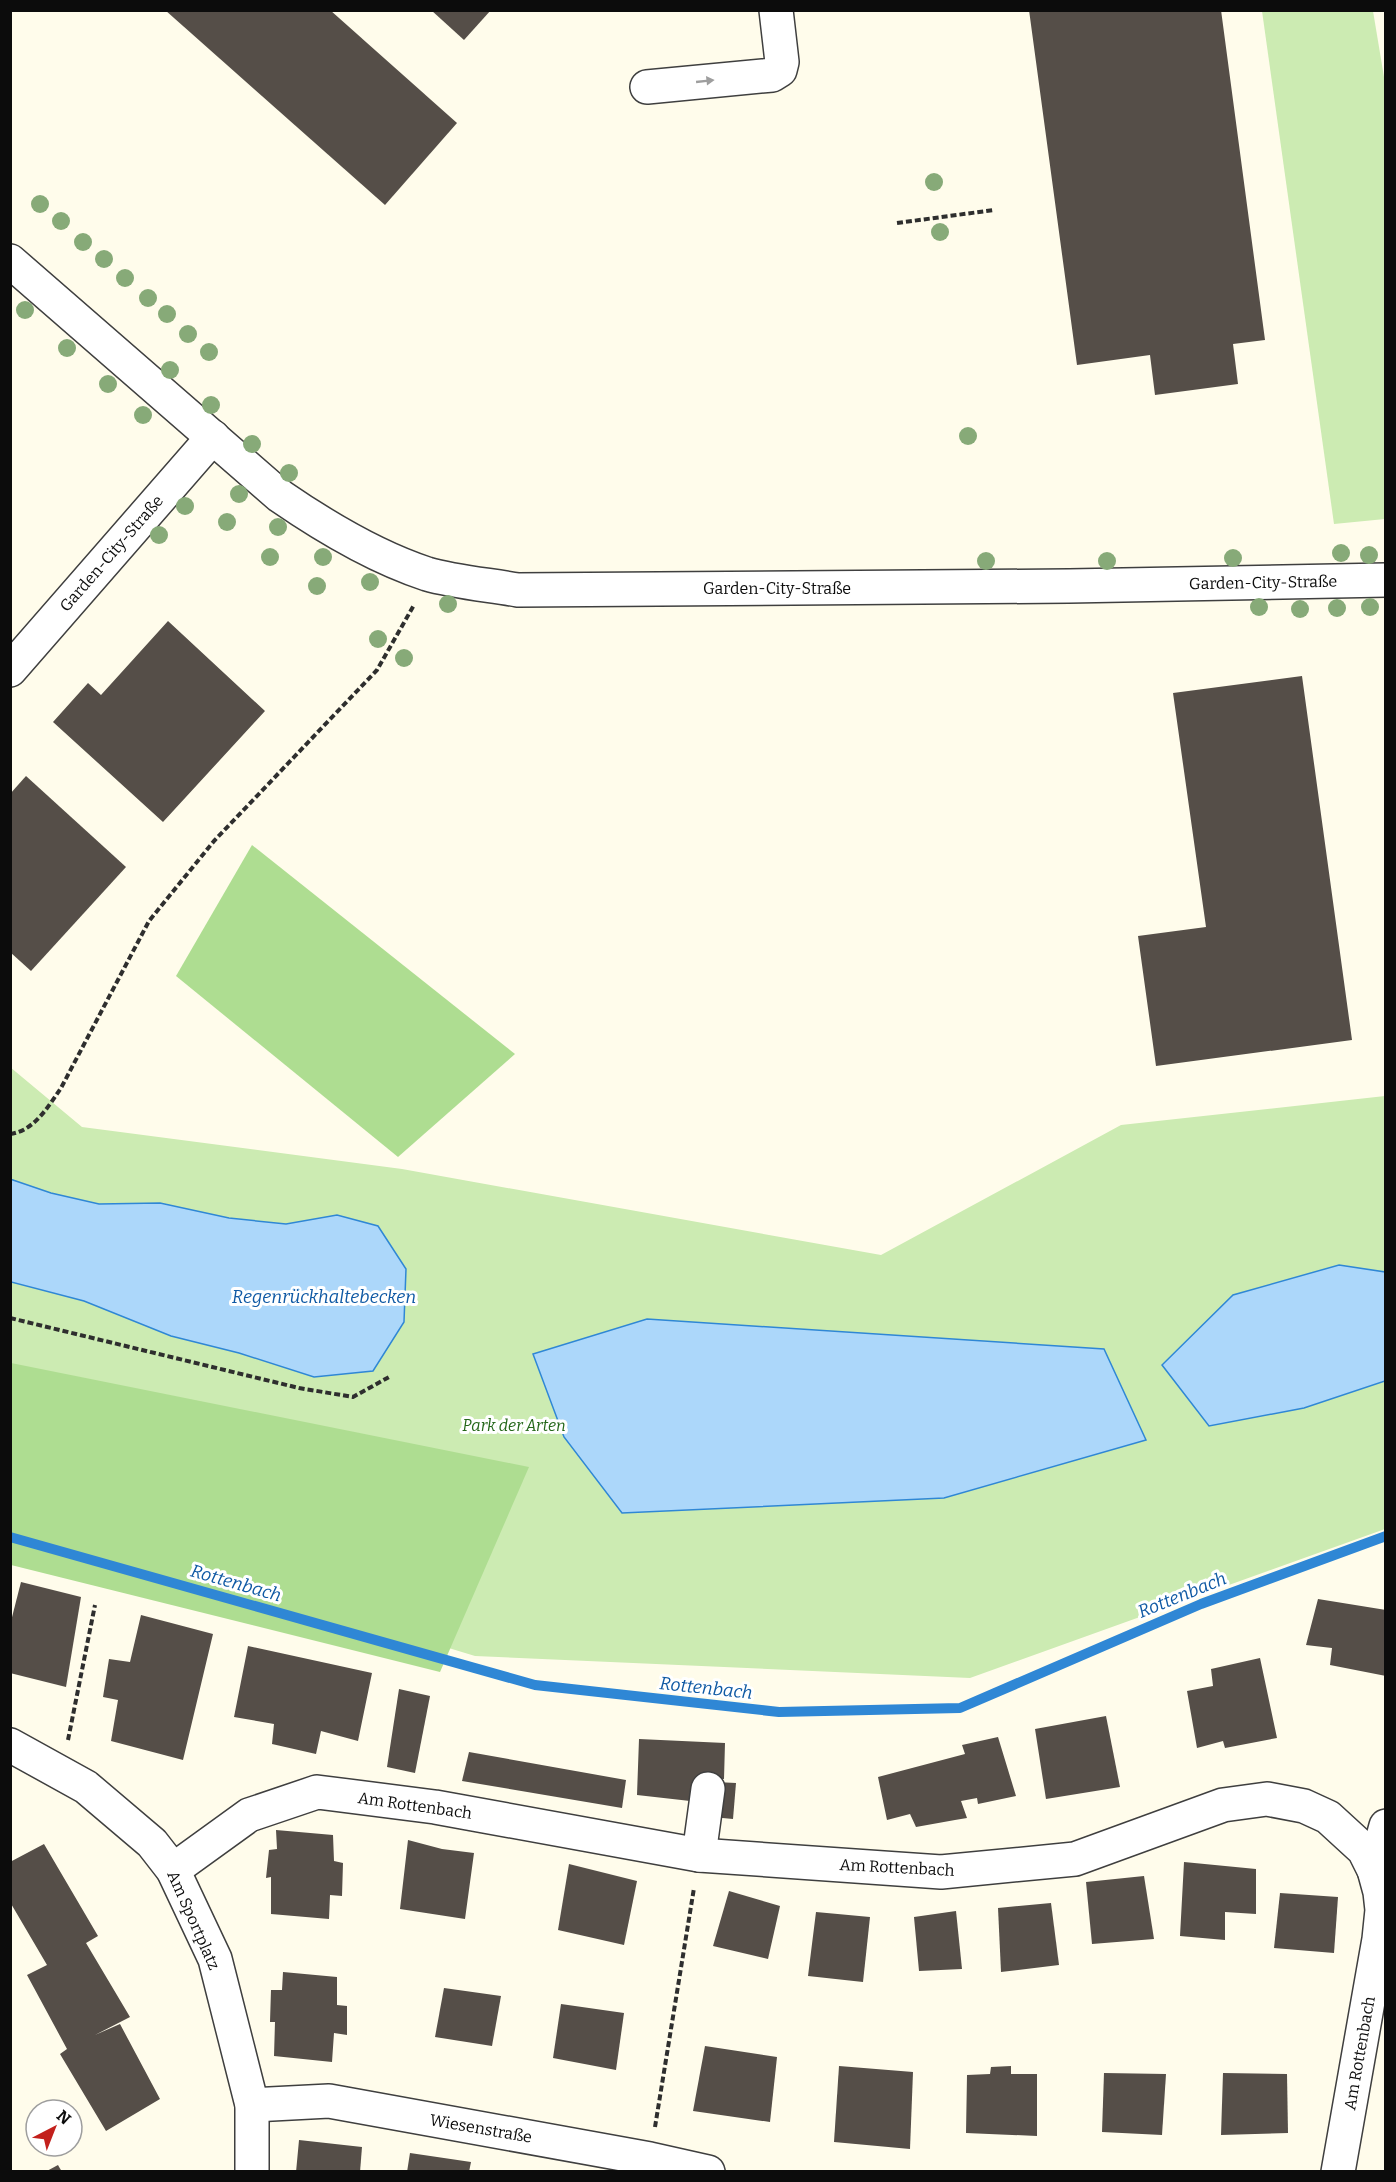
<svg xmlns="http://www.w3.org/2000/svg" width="1396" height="2182" font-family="Bitter,serif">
  <rect width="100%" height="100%" fill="#fffceb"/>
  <g fill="#ccebb2">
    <polygon points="1262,11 1373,11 1386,89 1385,519 1334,524"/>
    <polygon points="10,1067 82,1127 402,1169 881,1255 1121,1125 1385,1096 1385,1529 970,1678 475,1656 11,1515"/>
  </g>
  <g fill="#aedd91">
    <polygon points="252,845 515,1054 398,1157 176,976"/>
    <polygon points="11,1363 529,1467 440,1672 11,1565"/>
  </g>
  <g fill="#acd7fa" stroke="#2f87d5" stroke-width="1.5">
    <polygon points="10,1179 51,1193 99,1204 160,1203 229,1218 286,1224 337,1215 378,1226 406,1269 404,1322 373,1371 314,1377 239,1353 171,1336 84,1301 11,1282"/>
    <polygon points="1339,1265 1385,1272 1385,1381 1304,1408 1209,1426 1162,1365 1233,1295"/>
    <polygon points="647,1319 1104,1349 1146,1440 944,1498 622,1513 564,1437 533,1354"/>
  </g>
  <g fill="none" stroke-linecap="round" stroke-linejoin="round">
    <polyline stroke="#2f87d5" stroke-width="10" points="10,1537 535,1685 779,1712 960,1708 1201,1604 1386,1536"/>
  </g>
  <g fill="#554e48">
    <polygon points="165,10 330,10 457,123 385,205"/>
    <polygon points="431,10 491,10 464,40"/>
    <polygon points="1029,10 1221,10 1265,340 1233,344 1238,384 1155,395 1150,355 1077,365"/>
    <polygon points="168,621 265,711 163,822 53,722 88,683 101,695"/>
    <polygon points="1302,676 1352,1040 1156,1066 1138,936 1206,927 1173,693"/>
    <polygon points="26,776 126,867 31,971 10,952 10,794"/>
    <polygon points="21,1582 81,1597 66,1687 10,1673 10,1625"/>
    <polygon points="1318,1599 1386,1610 1386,1676 1330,1665 1332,1648 1306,1645"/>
    <polygon points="141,1615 213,1634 183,1760 111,1741 118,1700 103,1697 109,1659 130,1662"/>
    <polygon points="248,1646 372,1673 358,1741 321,1731 316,1754 272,1744 274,1724 234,1717"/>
    <polygon points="1260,1658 1277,1738 1225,1748 1223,1741 1197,1748 1187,1691 1213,1686 1211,1669"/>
    <polygon points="399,1689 430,1696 415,1773 387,1767"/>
    <polygon points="1106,1716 1120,1787 1046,1799 1035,1729"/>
    <polygon points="998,1737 1016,1796 978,1804 977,1798 961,1801 967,1818 955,1820 916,1827 910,1814 887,1820 878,1777 965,1754 962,1745"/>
    <polygon points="639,1739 725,1743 724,1779 700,1777 699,1802 637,1795"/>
    <polygon points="469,1752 626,1780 622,1808 462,1781"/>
    <polygon points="716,1782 736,1783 733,1819 712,1817"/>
    <polygon points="276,1830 333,1835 334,1861 343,1863 342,1896 330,1895 329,1919 271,1914 271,1877 266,1878 269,1850 277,1849"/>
    <polygon points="408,1840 442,1849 474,1853 465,1919 400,1909"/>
    <polygon points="44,1844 98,1936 86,1943 130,2017 95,2035 120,2024 160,2099 106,2131 60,2054 67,2049 27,1975 47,1965 10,1902 10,1862"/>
    <polygon points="1184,1862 1256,1869 1256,1914 1225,1912 1225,1940 1180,1936"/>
    <polygon points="569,1864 637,1881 624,1945 558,1930"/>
    <polygon points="1144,1876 1154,1939 1092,1944 1086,1882"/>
    <polygon points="729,1891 780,1906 768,1959 713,1946"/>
    <polygon points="1280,1893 1338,1897 1334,1953 1274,1948"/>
    <polygon points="1051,1903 1059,1965 1001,1972 998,1908"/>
    <polygon points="956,1911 962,1969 919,1971 914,1917"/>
    <polygon points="816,1912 870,1917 863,1982 808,1976"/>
    <polygon points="283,1972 337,1977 337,2005 347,2006 347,2035 334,2033 332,2062 274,2056 275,2022 270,2022 271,1990 282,1990"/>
    <polygon points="444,1988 501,1996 492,2046 435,2037"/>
    <polygon points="561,2004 624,2013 616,2070 553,2058"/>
    <polygon points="705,2046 777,2057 770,2122 693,2111"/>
    <polygon points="839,2066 913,2072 910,2149 834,2142"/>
    <polygon points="1011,2066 1011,2074 1037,2074 1037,2136 966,2133 967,2075 990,2074 991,2067"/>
    <polygon points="1104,2073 1166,2074 1162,2135 1102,2132"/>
    <polygon points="1223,2073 1287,2074 1288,2133 1221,2135"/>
    <polygon points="299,2140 362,2147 360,2172 296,2172"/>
    <polygon points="410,2153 471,2162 469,2172 407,2172"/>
    <polygon points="58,2165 62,2172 45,2172"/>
  </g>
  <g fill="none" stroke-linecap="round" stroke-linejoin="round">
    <defs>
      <g id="minor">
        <polyline points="647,87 772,75 780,70 782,62 776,10"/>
        <path d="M10 261 280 496C325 527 375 557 427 574 454 582 490 585 518 590L1069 586 1386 580"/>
        <polyline points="10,670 213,437"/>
        <polyline points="10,1745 86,1787 152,1843 173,1870 215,1959 252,2105 252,2172"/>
        <polyline points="699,1855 708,1789"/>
        <polyline points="173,1870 249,1815 317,1792 435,1807 699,1855 941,1872 1075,1859 1223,1805 1267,1799 1304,1806 1328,1817 1364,1850 1374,1870 1380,1892 1382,1910 1379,1939 1338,2172"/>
        <polyline points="1374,1870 1386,1826"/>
        <polyline points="252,2105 329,2101 650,2159 708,2172"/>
      </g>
    </defs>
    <use href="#minor" stroke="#3f3f3f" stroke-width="36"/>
    <g stroke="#2e2e2e" stroke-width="4" stroke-dasharray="6 3" stroke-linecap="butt">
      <polyline points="897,223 994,210"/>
      <path d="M10 1134C34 1131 48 1107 61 1088L149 921 214 841 377 670 414 605"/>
      <polyline points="10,1318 299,1388 353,1397 389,1377"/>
      <polyline points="68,1740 95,1605"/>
      <polyline points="655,2127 694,1888"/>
    </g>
    <use href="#minor" stroke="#fff" stroke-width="33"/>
  </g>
  <g fill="#87aa78">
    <circle cx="934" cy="182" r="9"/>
    <circle cx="40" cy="204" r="9"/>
    <circle cx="61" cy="221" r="9"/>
    <circle cx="940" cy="232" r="9"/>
    <circle cx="83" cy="242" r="9"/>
    <circle cx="104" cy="259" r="9"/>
    <circle cx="125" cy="278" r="9"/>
    <circle cx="148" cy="298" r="9"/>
    <circle cx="25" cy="310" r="9"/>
    <circle cx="167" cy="314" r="9"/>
    <circle cx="188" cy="334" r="9"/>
    <circle cx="67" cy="348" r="9"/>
    <circle cx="209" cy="352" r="9"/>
    <circle cx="170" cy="370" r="9"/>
    <circle cx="108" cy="384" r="9"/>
    <circle cx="211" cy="405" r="9"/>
    <circle cx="143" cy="415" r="9"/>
    <circle cx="968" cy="436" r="9"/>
    <circle cx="252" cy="444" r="9"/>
    <circle cx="289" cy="473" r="9"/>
    <circle cx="239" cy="494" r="9"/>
    <circle cx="185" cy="506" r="9"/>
    <circle cx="227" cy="522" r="9"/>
    <circle cx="278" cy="527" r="9"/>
    <circle cx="159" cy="535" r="9"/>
    <circle cx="1341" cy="553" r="9"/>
    <circle cx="1369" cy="555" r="9"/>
    <circle cx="270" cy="557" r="9"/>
    <circle cx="323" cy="557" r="9"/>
    <circle cx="1233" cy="558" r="9"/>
    <circle cx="986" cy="561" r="9"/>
    <circle cx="1107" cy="561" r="9"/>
    <circle cx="370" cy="582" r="9"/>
    <circle cx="317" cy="586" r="9"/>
    <circle cx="448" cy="604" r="9"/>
    <circle cx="1259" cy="607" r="9"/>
    <circle cx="1370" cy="607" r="9"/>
    <circle cx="1337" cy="608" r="9"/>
    <circle cx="1300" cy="609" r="9"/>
    <circle cx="378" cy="639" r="9"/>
    <circle cx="404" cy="658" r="9"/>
  </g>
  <defs><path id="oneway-solid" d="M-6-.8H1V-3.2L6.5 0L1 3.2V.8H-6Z" transform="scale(1.5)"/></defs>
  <use fill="#9e9e9e" href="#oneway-solid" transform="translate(705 81) rotate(-6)"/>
  <g text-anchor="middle" stroke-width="6" stroke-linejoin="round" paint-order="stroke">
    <g font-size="16" fill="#0c0c0c" stroke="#fff">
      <text transform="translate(111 553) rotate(-49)" y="6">Garden-City-Straße</text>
      <text transform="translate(1263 582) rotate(-1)" y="6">Garden-City-Straße</text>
      <text x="777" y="594">Garden-City-Straße</text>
      <text transform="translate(415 1805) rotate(8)" y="6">Am Rottenbach</text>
      <text transform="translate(897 1867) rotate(3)" y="6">Am Rottenbach</text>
      <text transform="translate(194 1920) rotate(66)" y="6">Am Sportplatz</text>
      <text transform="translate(1359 2053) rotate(-80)" y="6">Am Rottenbach</text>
      <text transform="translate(481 2128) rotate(10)" y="6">Wiesenstraße</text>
    </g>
    <g font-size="16" font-style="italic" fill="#246719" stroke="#fff">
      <text x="514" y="1431">Park der Arten</text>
    </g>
    <g font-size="18" font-style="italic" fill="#0f59a4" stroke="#fff">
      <text x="324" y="1303">Regenrückhaltebecken</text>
      <text transform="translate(236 1583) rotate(16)" y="6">Rottenbach</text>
      <text transform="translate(1182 1595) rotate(-22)" y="6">Rottenbach</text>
      <text transform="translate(706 1688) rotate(6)" y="6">Rottenbach</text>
    </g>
  </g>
  <rect width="1396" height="2182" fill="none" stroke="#0c0c0c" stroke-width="24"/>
  <g transform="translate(54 2128) rotate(42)"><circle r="28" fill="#ffffff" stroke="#9e9e9e" stroke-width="1.5"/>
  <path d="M0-4.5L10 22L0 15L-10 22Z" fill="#c3201c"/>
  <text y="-9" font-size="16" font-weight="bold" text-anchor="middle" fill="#0c0c0c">N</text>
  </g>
</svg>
